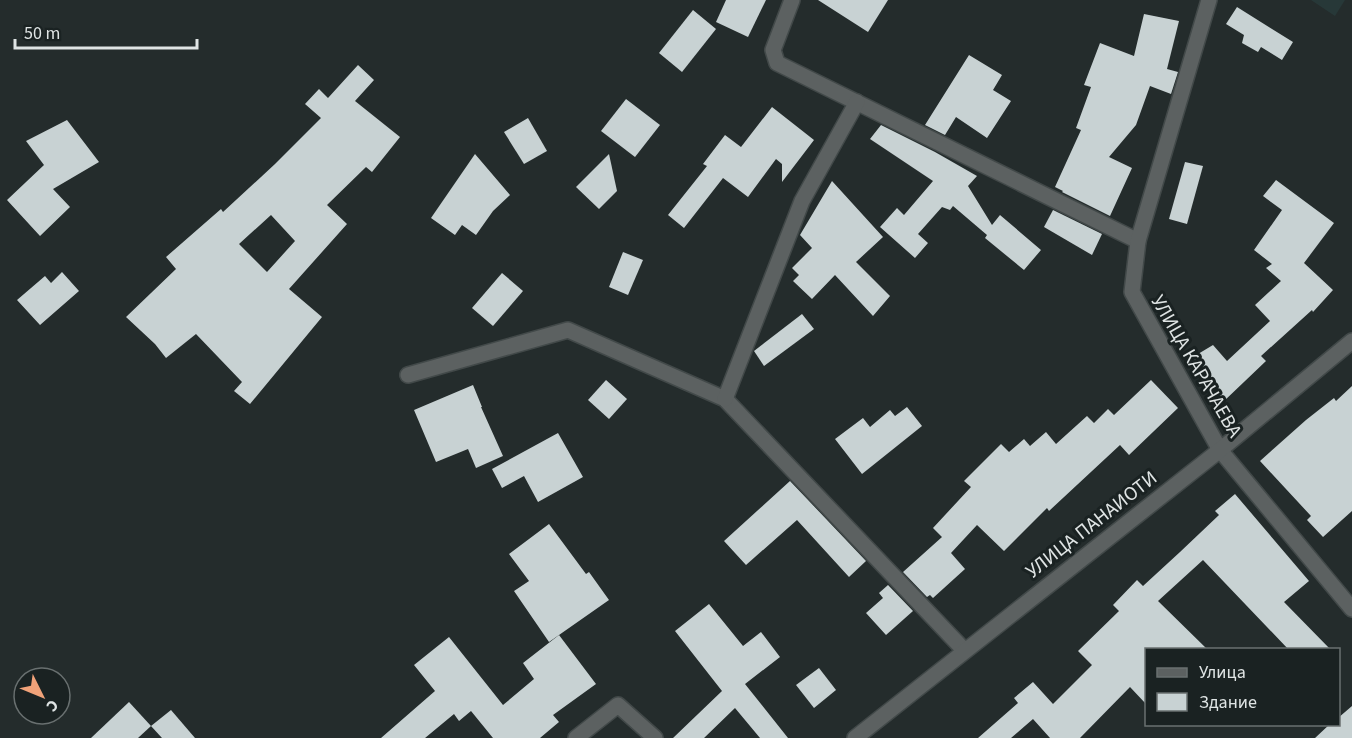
<svg xmlns="http://www.w3.org/2000/svg" width="1352" height="738" font-family="'Source Sans 3',sans-serif">
  <rect width="100%" height="100%" fill="#242c2c"/>
  <polygon fill="#273838" points="1311,0 1345,0 1335,16"/>
  <g fill="#c8d2d3" fill-rule="evenodd">
    <polygon points="726,0 766,0 748,37 716,22"/>
    <polygon points="818,0 888,0 868,32"/>
    <polygon points="1237,7 1293,42 1282,60 1261,47 1258,52 1242,43 1244,35 1226,24"/>
    <polygon points="693,10 716,29 682,72 659,53"/>
    <polygon points="1144,14 1179,21 1167,69 1178,72 1171,94 1150,86 1136,125 1109,157 1132,168 1110,216 1062,192 1063,191 1055,187 1081,130 1076,128 1091,87 1084,85 1100,43 1134,56"/>
    <polygon points="969,55 1002,75 993,90 1011,101 987,138 956,117 945,135 925,125"/>
    <path d="M358 65 374 80 355 101 400 137 372 172 366 167 327 205 347 224 289 289 322 317 250 404 234 391 242 382 196 334 166 358 155 344 126 317 176 269 166 257 221 209 223 212 275 164 321 118 305 104 319 89 328 98ZM271 215 295 241 267 272 239 244Z"/>
    <polygon points="626,99 660,125 635,157 601,131"/>
    <polygon points="772,107 814,140 782,182 782,164 776,159 748,197 723,178 684,228 668,215 707,166 703,164 725,135 741,147"/>
    <polygon points="528,118 547,151 524,164 504,132"/>
    <polygon points="67,120 99,162 53,189 70,207 40,236 7,200 44,165 26,141"/>
    <polygon points="881,125 935,152 977,176 968,186 992,225 1000,215 1041,250 1024,270 985,238 987,235 953,206 950,210 942,207 918,234 928,243 915,258 880,227 897,208 904,215 933,181 870,139"/>
    <polygon points="475,154 510,195 493,211 476,235 462,225 455,235 431,218"/>
    <polygon points="609,154 617,191 599,209 576,187"/>
    <polygon points="1185,162 1203,166 1187,224 1169,219"/>
    <polygon points="1276,180 1334,223 1304,263 1333,290 1313,312 1312,310 1261,356 1266,361 1223,402 1193,357 1213,345 1227,361 1270,321 1255,305 1281,281 1266,268 1272,264 1254,250 1282,210 1263,196"/>
    <polygon points="832,181 883,237 856,262 890,296 873,316 835,275 812,299 793,281 799,275 792,268 812,248 800,235"/>
    <polygon points="1053,210 1102,234 1092,255 1044,227"/>
    <polygon points="623,252 643,260 628,295 609,287"/>
    <polygon points="62,272 79,291 40,325 17,300 45,276 51,283"/>
    <polygon points="502,273 523,291 493,326 472,308"/>
    <polygon points="802,314 814,329 764,366 754,351"/>
    <polygon points="606,380 627,399 609,419 588,400"/>
    <polygon points="1151,380 1178,408 1129,455 1120,445 1049,511 1047,508 1004,551 977,525 951,553 965,569 933,598 930,595 927,597 903,572 942,537 933,528 971,487 964,481 1001,444 1009,452 1024,439 1030,446 1046,432 1056,444 1087,416 1094,423 1108,409 1114,415"/>
    <polygon points="473,385 482,407 481,407 503,456 476,468 468,449 436,462 414,410"/>
    <polygon points="1352,386 1352,511 1323,537 1307,520 1311,516 1260,461 1306,420 1334,398 1336,401"/>
    <polygon points="907,407 922,426 862,474 835,439 863,418 870,427 890,410 895,416"/>
    <polygon points="558,433 583,477 538,502 524,476 502,488 492,469"/>
    <polygon points="790,481 866,561 849,577 797,520 746,565 724,541"/>
    <polygon points="1235,494 1309,581 1284,602 1331,650 1289,650 1203,560 1158,601 1208,650 1146,650 1146,704 1130,687 1080,738 1050,738 1033,719 1011,738 978,738 1018,703 1014,698 1033,682 1053,704 1092,665 1078,651 1119,611 1113,605 1137,580 1143,586 1180,552 1219,515 1215,511"/>
    <polygon points="549,524 586,574 589,572 609,600 549,642 514,591 529,581 509,554"/>
    <polygon points="888,585 913,611 886,635 866,613 883,598 879,593"/>
    <polygon points="709,604 743,646 761,632 780,657 745,684 788,738 760,738 735,708 704,738 673,738 722,691 675,631"/>
    <polygon points="559,635 596,684 553,715 559,722 540,738 493,738 471,711 459,721 454,714 425,738 381,738 435,691 414,665 449,637 503,705 534,679 523,663"/>
    <polygon points="819,668 836,690 814,708 796,685"/>
    <polygon points="129,702 151,726 138,738 91,738"/>
    <polygon points="1352,706 1352,738 1315,738 1330,724 1338,724 1338,718"/>
    <polygon points="171,710 195,738 162,738 151,726"/>
  </g>
  <g fill="none" stroke-linecap="round" stroke-linejoin="round">
    <defs>
      <g id="minor">
        <polyline points="792,0 773,50 777,63 1138,241"/>
        <polyline points="1209,0 1138,241 1132,292 1220,450 1352,609"/>
        <polyline points="408,375 568,330 725,399 964,650"/>
        <polyline points="725,399 802,201 857,102"/>
        <polyline points="576,738 618,705 655,738"/>
        <polyline points="855,738 1220,450 1352,341"/>
      </g>
    </defs>
    <use href="#minor" stroke="#424949" stroke-width="18"/>
    <use href="#minor" stroke="#5c6161" stroke-width="15"/>
  </g>
  <g text-anchor="middle" stroke-width="6" stroke-linejoin="round" paint-order="stroke">
    <g font-size="20" fill="#dfe4e4" stroke="#1a2222">
      <text transform="translate(1197 366) rotate(60)" y="7">УЛИЦА КАРАЧАЕВА</text>
      <text transform="translate(1091 524) rotate(-38)" y="7">УЛИЦА ПАНАИОТИ</text>
    </g>
  </g>
  <rect x="1145" y="648" width="195" height="78" fill="#1a2222" stroke="#697070" stroke-width="1.5"/>
  <rect x="1157" y="668" width="30" height="9" fill="#5c6161" stroke="#697070" stroke-width="1.5"/>
  <text x="1199" y="678" font-size="18" fill="#dfe4e4">Улица</text>
  <rect x="1157" y="693" width="30" height="18" fill="#c8d2d3" stroke="#697070" stroke-width="1.5"/>
  <text x="1199" y="708" font-size="18" fill="#dfe4e4">Здание</text>
  <g transform="translate(42 696) rotate(133)"><circle r="28" fill="#1a2222" stroke="#697070" stroke-width="1.5"/>
  <path d="M0-4.5L10 22L0 15L-10 22Z" fill="#f0a279"/>
  <text y="-9" font-size="16" font-weight="bold" text-anchor="middle" fill="#dfe4e4">С</text>
  </g>
  <path d="M15 39v9h182v-9" fill="none" stroke="#dfe4e4" stroke-width="3"/>
  <text x="24" y="39" font-size="18" fill="#dfe4e4" stroke="#1a2222" stroke-width="4.5" paint-order="stroke">50 m</text>
</svg>
